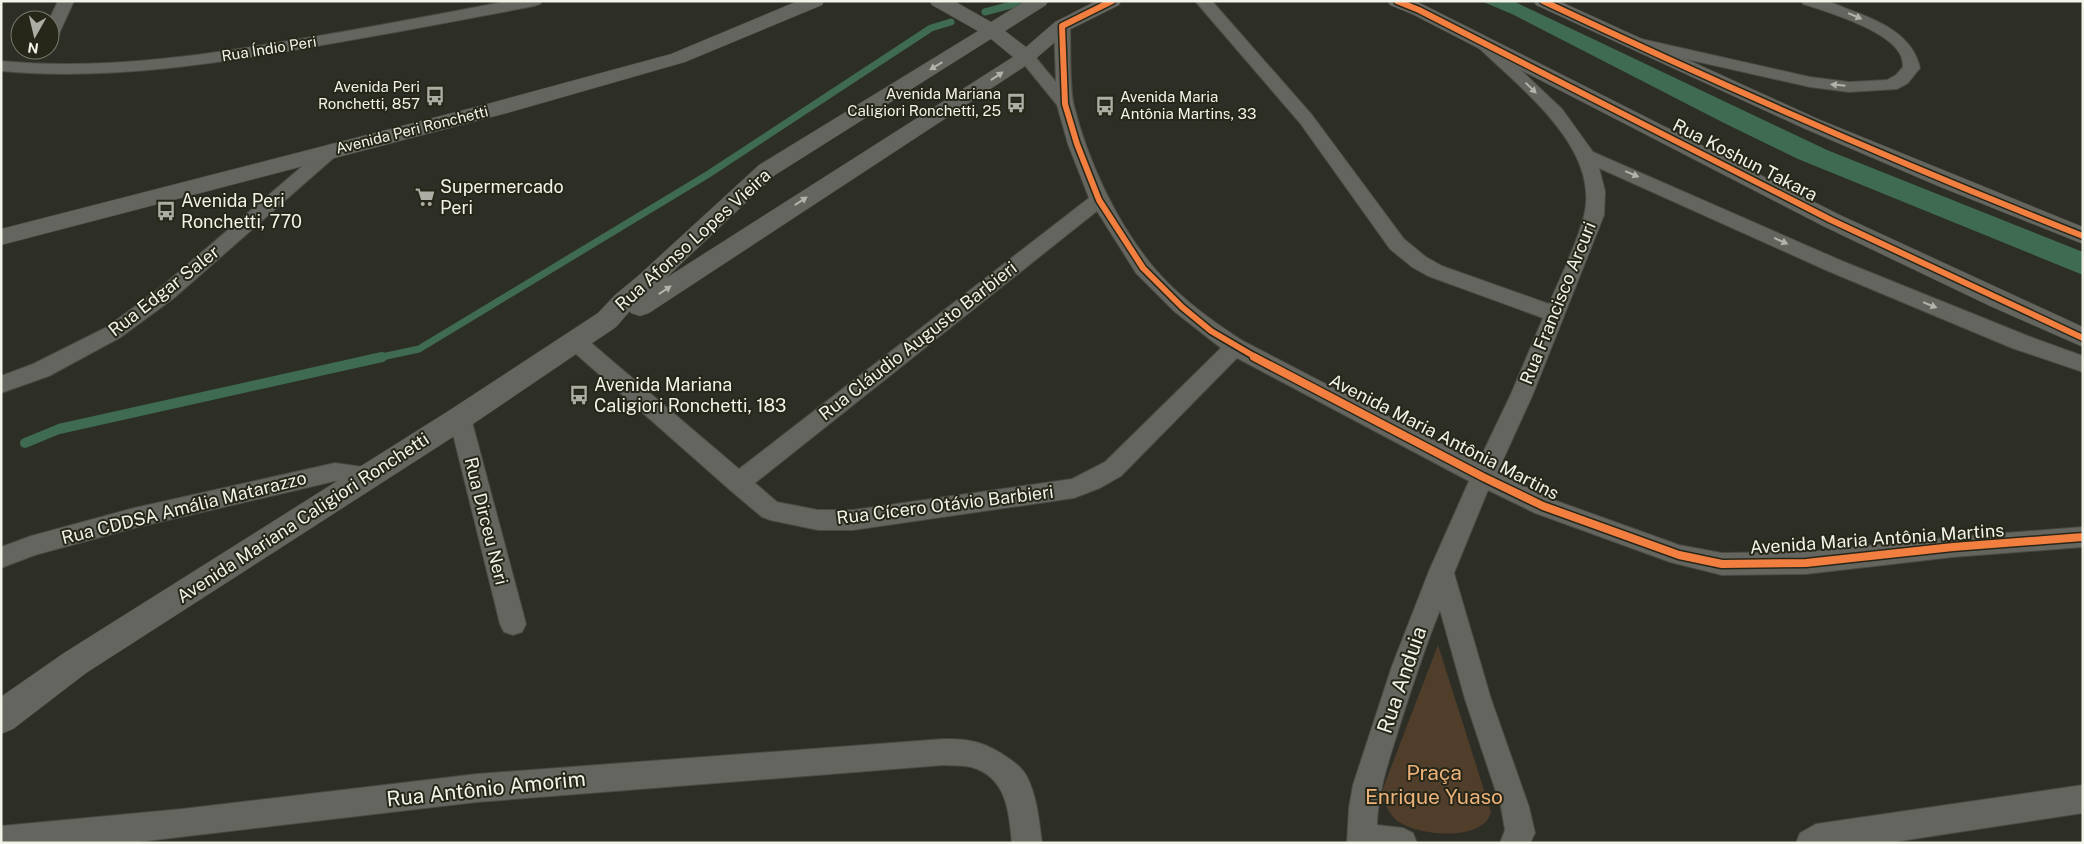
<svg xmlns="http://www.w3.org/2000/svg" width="2084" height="844" font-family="'Public Sans',sans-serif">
  <rect width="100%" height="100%" fill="#2d2e26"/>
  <path fill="#503e2b" d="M1438 645 1491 812C1484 843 1413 836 1395 819 1389 813 1385 803 1380 796Z"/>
  <polygon fill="#3e6b51" points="1481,1 1513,1 1827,150 2083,252 2083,275 1798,159 1724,123 1514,15"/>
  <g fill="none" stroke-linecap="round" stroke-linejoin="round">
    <g stroke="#3e6b51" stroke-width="7">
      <polyline points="985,12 1018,3"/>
      <polyline points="377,358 419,349 707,175 931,28 951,22"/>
    </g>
    <polyline stroke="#3e6b51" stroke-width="10" points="25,443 59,429 382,357"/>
    <defs>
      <g id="street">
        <polygon points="58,1 74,1 58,36 56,39 50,41 49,20"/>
        <path d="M508 1H542L540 4 534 6C452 22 370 37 288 51 193 67 98 80 1 71V61C98 70 193 57 288 41 362 29 435 15 508 1Z"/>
        <path d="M1195 1H1212L1312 115 1404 239 1426 257 1442 266 1549 304C1561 276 1576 246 1584 216 1601 148 1520 88 1477 46L1475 43 1477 40H1489L1562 109 1593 152 1842 261 2028 336 2083 356V372L2012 348 1828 271 1599 168 1605 191 1604 215 1533 394 1497 473 1551 499 1679 545 1722 553 1806 552 1953 537 2083 527V547L1953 557 1806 574 1722 575 1670 562 1535 513 1488 490 1454 573 1491 699 1529 807 1535 833 1530 843H1500L1505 830 1501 807 1465 699 1440 610C1424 650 1411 690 1398 731 1388 763 1378 792 1377 825L1403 828 1413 833 1417 843H1347L1349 808 1353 785 1392 666 1429 571 1469 481 1237 358 1121 476 1100 488 1074 498 853 530H818L770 520 762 517 730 490 567 346 564 341 567 336 575 333 583 336 739 469 1089 198 1068 144 1057 105 1018 57 1020 53H1032L1056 82 1054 26 1056 23H1068L1070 26C1071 48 1069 85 1074 106 1088 161 1115 219 1150 263 1174 293 1210 320 1243 341L1478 463 1511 394 1543 318 1428 276 1412 267 1390 249 1300 123ZM1097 211 1136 273 1175 312 1221 348 1105 462 1072 479 853 510H818L777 502 755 483Z"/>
        <path d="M1801 1C1809 1 1817 0 1824 1 1833 2 1842 7 1850 10 1880 21 1913 35 1920 68L1908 83 1897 89 1849 92 1810 87 1637 48 1631 46 1629 43 1631 40 1637 38 1810 77 1849 82 1887 80 1896 75 1903 67C1903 64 1902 59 1901 56 1891 31 1828 12 1803 4Z"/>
        <polygon points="332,144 338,146 341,150 338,154 174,298 121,337 49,376 1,393 1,376 33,364 107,327 160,288 326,146"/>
        <polygon points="460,409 468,412 471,418 526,624 522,632 513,635 504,632 500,624 449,418 452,412"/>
        <polygon points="335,463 377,469 381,476 377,483 369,485 335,481 134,528 35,555 1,568 1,547 31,536 134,508"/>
        <path d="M944 739C953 739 962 739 971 741 987 743 1018 761 1026 775 1037 795 1039 821 1042 843H1012C1009 812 1007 777 971 767 963 765 952 766 944 765L477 802 129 843H1V826L182 809 477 774Z"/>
        <polygon points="2083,785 2083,813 1887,843 1796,843 1800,833 1816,824"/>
      </g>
      <g id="secondary">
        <polygon points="798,1 824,1 822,5 685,62 507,113 1,245 1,229 491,103 671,54"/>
        <path d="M930 1H954L991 22 1025 1H1048L1046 5 1005 31 1026 47 1055 22 1096 1H1121L1119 5 1069 30 1033 61 649 313 640 316 631 313 630 311 616 327 470 426 86 673 13 729 1 734V697L5 694 64 653 450 410 598 313 615 295 638 276 759 165 978 31 932 5ZM991 39 1013 57 666 278 775 175Z"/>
        <polygon points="1388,1 1415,1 1426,6 1840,215 2083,327 2083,347 1990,306 1823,226 1412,14 1390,5"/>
        <polygon points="1534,1 1559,1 1818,119 2083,227 2083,244 1938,186 1803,128 1536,5"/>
      </g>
    </defs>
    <use href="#street" stroke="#494a43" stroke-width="2"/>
    <use href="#secondary" stroke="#494a43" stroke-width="1"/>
    <use href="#street" fill="#64655f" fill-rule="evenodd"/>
    <use href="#secondary" fill="#64655f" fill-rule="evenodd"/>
    <defs>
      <g id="cycleway-far1">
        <polyline points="1112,1 1062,26 1065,104 1077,144 1099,200 1143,268 1182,307 1211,331 1257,358"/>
        <polyline points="1397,1 1419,10 1831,220 2083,338"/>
        <path d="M1543 1C1721 85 1900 164 2083 236"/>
      </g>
      <polyline id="cycleway" points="1254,357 1483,477 1543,506 1679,555 1722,564 1806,563 1953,547 2083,537"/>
    </defs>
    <use href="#cycleway-far1" stroke="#272719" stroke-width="9"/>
    <use href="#cycleway" stroke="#272719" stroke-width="11"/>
    <use href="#cycleway-far1" stroke="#f27e40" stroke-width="6"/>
    <use href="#cycleway" stroke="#f27e40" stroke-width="8"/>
  </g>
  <defs><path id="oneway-solid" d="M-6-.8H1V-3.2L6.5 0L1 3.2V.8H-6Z" transform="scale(1.25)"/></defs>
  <g fill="#b2b3aa">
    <use href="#oneway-solid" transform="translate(1855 16) rotate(23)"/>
    <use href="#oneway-solid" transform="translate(936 66) rotate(149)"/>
    <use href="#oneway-solid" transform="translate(997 76) rotate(-34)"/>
    <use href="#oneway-solid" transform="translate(1838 85) rotate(-174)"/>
    <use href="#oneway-solid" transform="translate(1531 88) rotate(44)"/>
    <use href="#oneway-solid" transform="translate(1632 174) rotate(23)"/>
    <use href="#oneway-solid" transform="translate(801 201) rotate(-33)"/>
    <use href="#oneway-solid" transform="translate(1781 241) rotate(24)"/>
    <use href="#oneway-solid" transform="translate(665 290) rotate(-33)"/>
    <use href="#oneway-solid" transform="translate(1930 305) rotate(22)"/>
  </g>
  <defs>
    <symbol id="bus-bare" viewBox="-9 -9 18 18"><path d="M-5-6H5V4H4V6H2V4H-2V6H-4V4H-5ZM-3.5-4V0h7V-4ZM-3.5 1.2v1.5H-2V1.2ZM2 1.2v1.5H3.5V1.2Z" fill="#acada4" stroke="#272719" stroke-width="2.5" paint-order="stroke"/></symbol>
    <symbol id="supermarket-bare" viewBox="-9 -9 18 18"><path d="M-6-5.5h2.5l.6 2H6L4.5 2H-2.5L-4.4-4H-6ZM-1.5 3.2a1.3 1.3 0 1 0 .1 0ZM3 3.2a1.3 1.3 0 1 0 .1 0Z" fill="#acada4" stroke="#272719" stroke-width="2.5" paint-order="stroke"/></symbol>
  </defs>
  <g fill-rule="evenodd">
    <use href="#bus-bare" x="421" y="82" width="28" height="28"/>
    <use href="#bus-bare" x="1002" y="89" width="28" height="28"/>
    <use href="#bus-bare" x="1091" y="92" width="28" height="28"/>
    <use href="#supermarket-bare" x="411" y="183" width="28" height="28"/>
    <use href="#bus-bare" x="152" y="197" width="28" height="28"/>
    <use href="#bus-bare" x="565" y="381" width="28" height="28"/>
  </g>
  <g text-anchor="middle" stroke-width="4" stroke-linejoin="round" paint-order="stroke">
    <g font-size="15" fill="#f1f2e8" stroke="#272719">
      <text transform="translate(269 49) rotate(-9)" y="5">Rua Índio Peri</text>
      <text transform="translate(412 130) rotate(-14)" y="5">Avenida Peri Ronchetti</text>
    </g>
    <g font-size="15" fill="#f1f2e8" stroke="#272719" text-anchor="end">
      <text x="420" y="92">Avenida Peri<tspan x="420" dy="17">Ronchetti, 857</tspan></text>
      <text x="1001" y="99">Avenida Mariana<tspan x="1001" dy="17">Caligiori Ronchetti, 25</tspan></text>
      <text x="1120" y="102" text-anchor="start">Avenida Maria<tspan x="1120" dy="17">Antônia Martins, 33</tspan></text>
    </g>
    <g font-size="18" fill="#f1f2e8" stroke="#272719">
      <text transform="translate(1745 160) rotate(27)" y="6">Rua Koshun Takara</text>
      <text transform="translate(693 240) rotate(-42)" y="6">Rua Afonso Lopes Vieira</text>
      <text transform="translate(164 291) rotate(-38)" y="6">Rua Edgar Saler</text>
      <text transform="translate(1558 303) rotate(-68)" y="6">Rua Francisco Arcuri</text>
      <text transform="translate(918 341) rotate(-38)" y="6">Rua Cláudio Augusto Barbieri</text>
      <text transform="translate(1444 437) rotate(27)" y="6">Avenida Maria Antônia Martins</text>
      <text transform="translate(945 505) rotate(-7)" y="6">Rua Cícero Otávio Barbieri</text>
      <text transform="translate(184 508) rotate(-14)" y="6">Rua CDDSA Amália Matarazzo</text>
      <text transform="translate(303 518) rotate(-33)" y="6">Avenida Mariana Caligiori Ronchetti</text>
      <text transform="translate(486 521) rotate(76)" y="6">Rua Dirceu Neri</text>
      <text transform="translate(1877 539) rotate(-4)" y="6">Avenida Maria Antônia Martins</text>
    </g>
    <g font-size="18" fill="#f1f2e8" stroke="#272719" text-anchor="start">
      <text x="440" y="193">Supermercado<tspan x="440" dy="21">Peri</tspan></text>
      <text x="181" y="207">Avenida Peri<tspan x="181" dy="21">Ronchetti, 770</tspan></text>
      <text x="594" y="391">Avenida Mariana<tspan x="594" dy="21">Caligiori Ronchetti, 183</tspan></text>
    </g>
    <g font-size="21" fill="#f1f2e8" stroke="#272719">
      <text transform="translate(1402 680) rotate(-71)" y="7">Rua Anduia</text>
      <text transform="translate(486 789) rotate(-6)" y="7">Rua Antônio Amorim</text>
    </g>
    <g font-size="21" fill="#edb27a" stroke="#272719">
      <text x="1434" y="780">Praça<tspan x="1434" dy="24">Enrique Yuaso</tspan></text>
    </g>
  </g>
  <rect width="2084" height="844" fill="none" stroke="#f1f2e8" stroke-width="5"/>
  <g transform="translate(35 35) rotate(188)"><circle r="24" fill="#272719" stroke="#78786c"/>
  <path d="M0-4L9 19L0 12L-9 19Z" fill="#acada4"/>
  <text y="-8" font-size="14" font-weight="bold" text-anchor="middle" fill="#f1f2e8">N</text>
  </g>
</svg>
